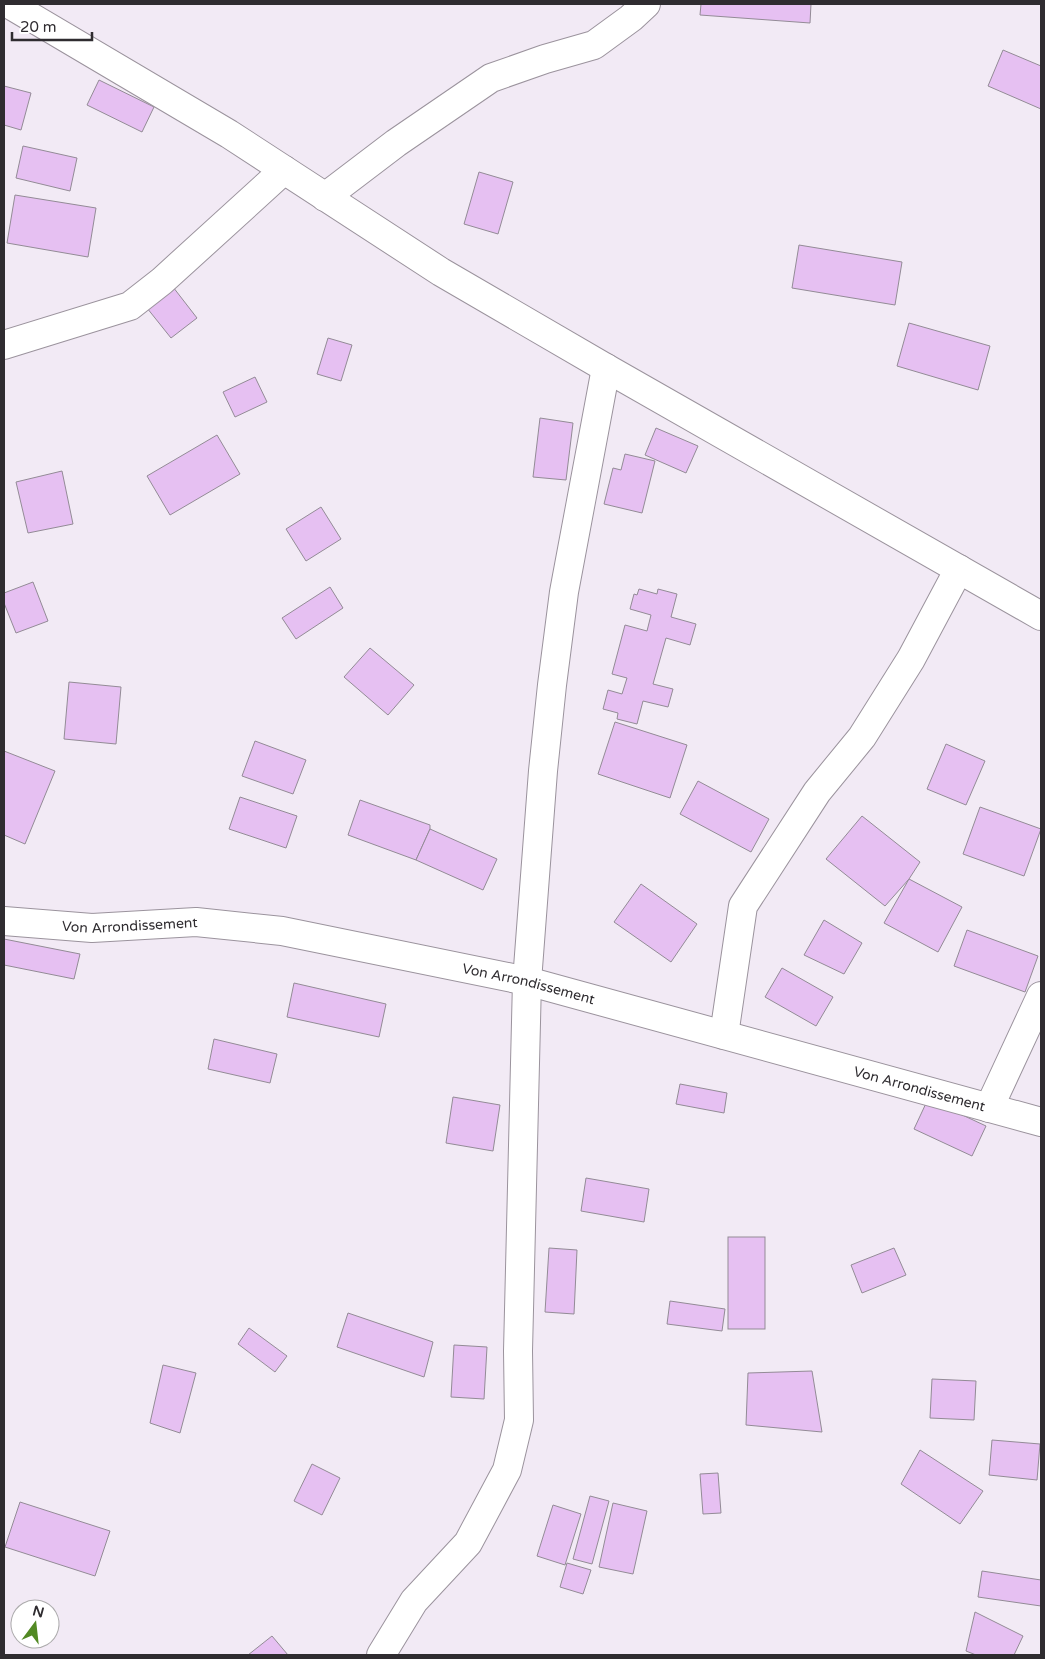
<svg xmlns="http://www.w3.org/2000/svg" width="1045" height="1659" font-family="'Varela Round',sans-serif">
  <rect width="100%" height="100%" fill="#f2eaf5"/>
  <g fill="#e6c0f2" stroke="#938b96">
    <polygon points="701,4 811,4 810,23 700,15"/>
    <polygon points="1003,50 1041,66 1041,109 988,86"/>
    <polygon points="99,80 154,107 142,132 87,105"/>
    <polygon points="4,86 31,93 21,130 4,125"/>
    <polygon points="23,146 77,158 70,191 16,178"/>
    <polygon points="479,172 513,182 498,234 464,224"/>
    <polygon points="15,195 96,208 88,257 7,243"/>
    <polygon points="799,245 902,262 895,305 792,288"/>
    <polygon points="173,287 197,318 171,338 147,308"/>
    <polygon points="909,323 990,346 978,390 897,366"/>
    <polygon points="328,338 352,345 341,381 317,374"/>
    <polygon points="255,377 267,402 235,417 223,392"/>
    <polygon points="540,418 573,423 566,480 533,477"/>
    <polygon points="656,428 698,446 686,473 645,455"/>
    <polygon points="217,435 240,474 170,515 147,476"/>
    <polygon points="625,454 655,461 642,513 604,504 613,468 621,470"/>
    <polygon points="62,471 73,524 28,533 16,482"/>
    <polygon points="321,507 341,539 306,561 286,529"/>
    <polygon points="33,582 48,621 16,633 4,603 4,593"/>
    <polygon points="330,587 343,608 296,639 282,618"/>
    <polygon points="639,589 657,594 658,589 677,594 671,617 696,624 690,645 666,638 653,684 673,689 668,707 643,701 637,724 617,719 618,713 603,709 608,690 622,694 627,678 612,674 625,625 647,631 651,615 630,609 634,594 637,595"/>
    <polygon points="370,648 414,685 388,715 344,677"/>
    <polygon points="69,682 121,687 116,744 64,739"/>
    <polygon points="615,722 687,745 670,798 598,774"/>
    <polygon points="255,741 306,760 293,794 242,776"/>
    <polygon points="946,744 985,761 966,805 927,789"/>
    <polygon points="4,751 55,771 25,844 4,835"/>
    <polygon points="698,781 769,819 751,852 680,814"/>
    <polygon points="240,797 297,816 286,848 229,829"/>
    <polygon points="360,800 430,825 430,829 416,860 348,835"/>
    <polygon points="980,807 1041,829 1024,876 963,854"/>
    <polygon points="862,816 920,862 909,879 885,906 826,859"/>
    <polygon points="430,829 497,859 483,890 416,860"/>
    <polygon points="909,879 962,907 938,952 884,923"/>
    <polygon points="641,884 697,924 671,962 614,922"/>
    <polygon points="824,920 862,943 844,974 804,955"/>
    <polygon points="967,930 1038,956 1025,992 954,966"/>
    <polygon points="4,939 80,954 74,979 4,965"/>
    <polygon points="782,968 833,997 816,1026 765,997"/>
    <polygon points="294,983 386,1004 379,1037 287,1017"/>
    <polygon points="214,1039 277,1054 270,1083 208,1069"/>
    <polygon points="680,1084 727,1093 724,1113 676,1104"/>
    <polygon points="453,1097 500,1105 493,1151 446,1143"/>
    <polygon points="928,1099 986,1126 972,1156 914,1129"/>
    <polygon points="586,1178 649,1189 644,1222 581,1211"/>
    <rect x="728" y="1237" width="37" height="92"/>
    <polygon points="549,1248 577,1250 574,1314 545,1312"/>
    <polygon points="894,1248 906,1275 862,1293 851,1265"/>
    <polygon points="670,1301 725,1309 722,1331 667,1324"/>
    <polygon points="348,1313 433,1342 424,1377 337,1347"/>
    <polygon points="249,1328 287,1356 275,1372 238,1344"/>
    <polygon points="454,1345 487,1347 484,1399 451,1397"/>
    <polygon points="163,1365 196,1373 180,1433 150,1423"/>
    <polygon points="812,1371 822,1432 746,1425 748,1373"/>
    <polygon points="932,1379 976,1381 974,1420 930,1418"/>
    <polygon points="992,1440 1040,1444 1037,1480 989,1475"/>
    <polygon points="920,1450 983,1491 960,1524 901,1484"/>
    <polygon points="312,1464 340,1478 322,1515 294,1501"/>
    <polygon points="718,1473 721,1513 703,1514 700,1474"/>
    <polygon points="590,1496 609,1501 592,1564 573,1559"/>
    <polygon points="20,1502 110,1531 95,1576 5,1547"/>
    <polygon points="613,1503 647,1511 633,1574 599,1567"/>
    <polygon points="553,1505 581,1514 565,1565 537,1556"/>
    <polygon points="567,1563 591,1570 583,1594 560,1587"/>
    <polygon points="982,1571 1041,1580 1041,1606 978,1597"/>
    <polygon points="975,1612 1023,1636 1014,1655 976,1655 966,1651"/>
    <polygon points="272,1636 288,1655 248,1655"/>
  </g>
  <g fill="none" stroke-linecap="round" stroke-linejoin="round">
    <defs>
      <g id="minor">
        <polyline points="9,4 229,134 441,272 606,368 1041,616"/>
        <polyline points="325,197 396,143 491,78 545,59 594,45 631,18 646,4"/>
        <polyline points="4,345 130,306 162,281 284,170"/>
        <path id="s1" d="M4 921 92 928 196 922 282 931 527 981 1041 1122"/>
        <polyline points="724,1035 743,906 817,792 862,737 911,659 959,569"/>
        <polyline points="989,1108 1041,996"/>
        <polyline points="381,1655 414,1601 468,1543 507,1470 519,1420 518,1351 527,981 543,771 552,685 564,592 606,368"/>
      </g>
    </defs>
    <use href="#minor" stroke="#9b939d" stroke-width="30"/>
    <use href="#minor" stroke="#fff" stroke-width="28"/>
  </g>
  <g text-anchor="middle" stroke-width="5" stroke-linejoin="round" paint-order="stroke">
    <g font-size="14" fill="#2f2c30" stroke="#fff">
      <text dy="5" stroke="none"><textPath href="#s1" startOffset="126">Von Arrondissement</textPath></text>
      <text dy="5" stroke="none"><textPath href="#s1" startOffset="531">Von Arrondissement</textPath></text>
      <text dy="5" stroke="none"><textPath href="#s1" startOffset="936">Von Arrondissement</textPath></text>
    </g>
  </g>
  <rect width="1045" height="1659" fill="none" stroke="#2f2c30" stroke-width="10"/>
  <g transform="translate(35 1624) rotate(15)"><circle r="24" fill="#ffffff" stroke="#acabac"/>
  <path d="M0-4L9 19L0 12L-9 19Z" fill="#528923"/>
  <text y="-8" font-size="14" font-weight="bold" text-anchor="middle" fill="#2f2c30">N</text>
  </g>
  <path d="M12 32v8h80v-8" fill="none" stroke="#2f2c30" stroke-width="2.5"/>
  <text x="20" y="32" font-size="15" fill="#2f2c30" stroke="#ffffff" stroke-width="4" paint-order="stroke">20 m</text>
</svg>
